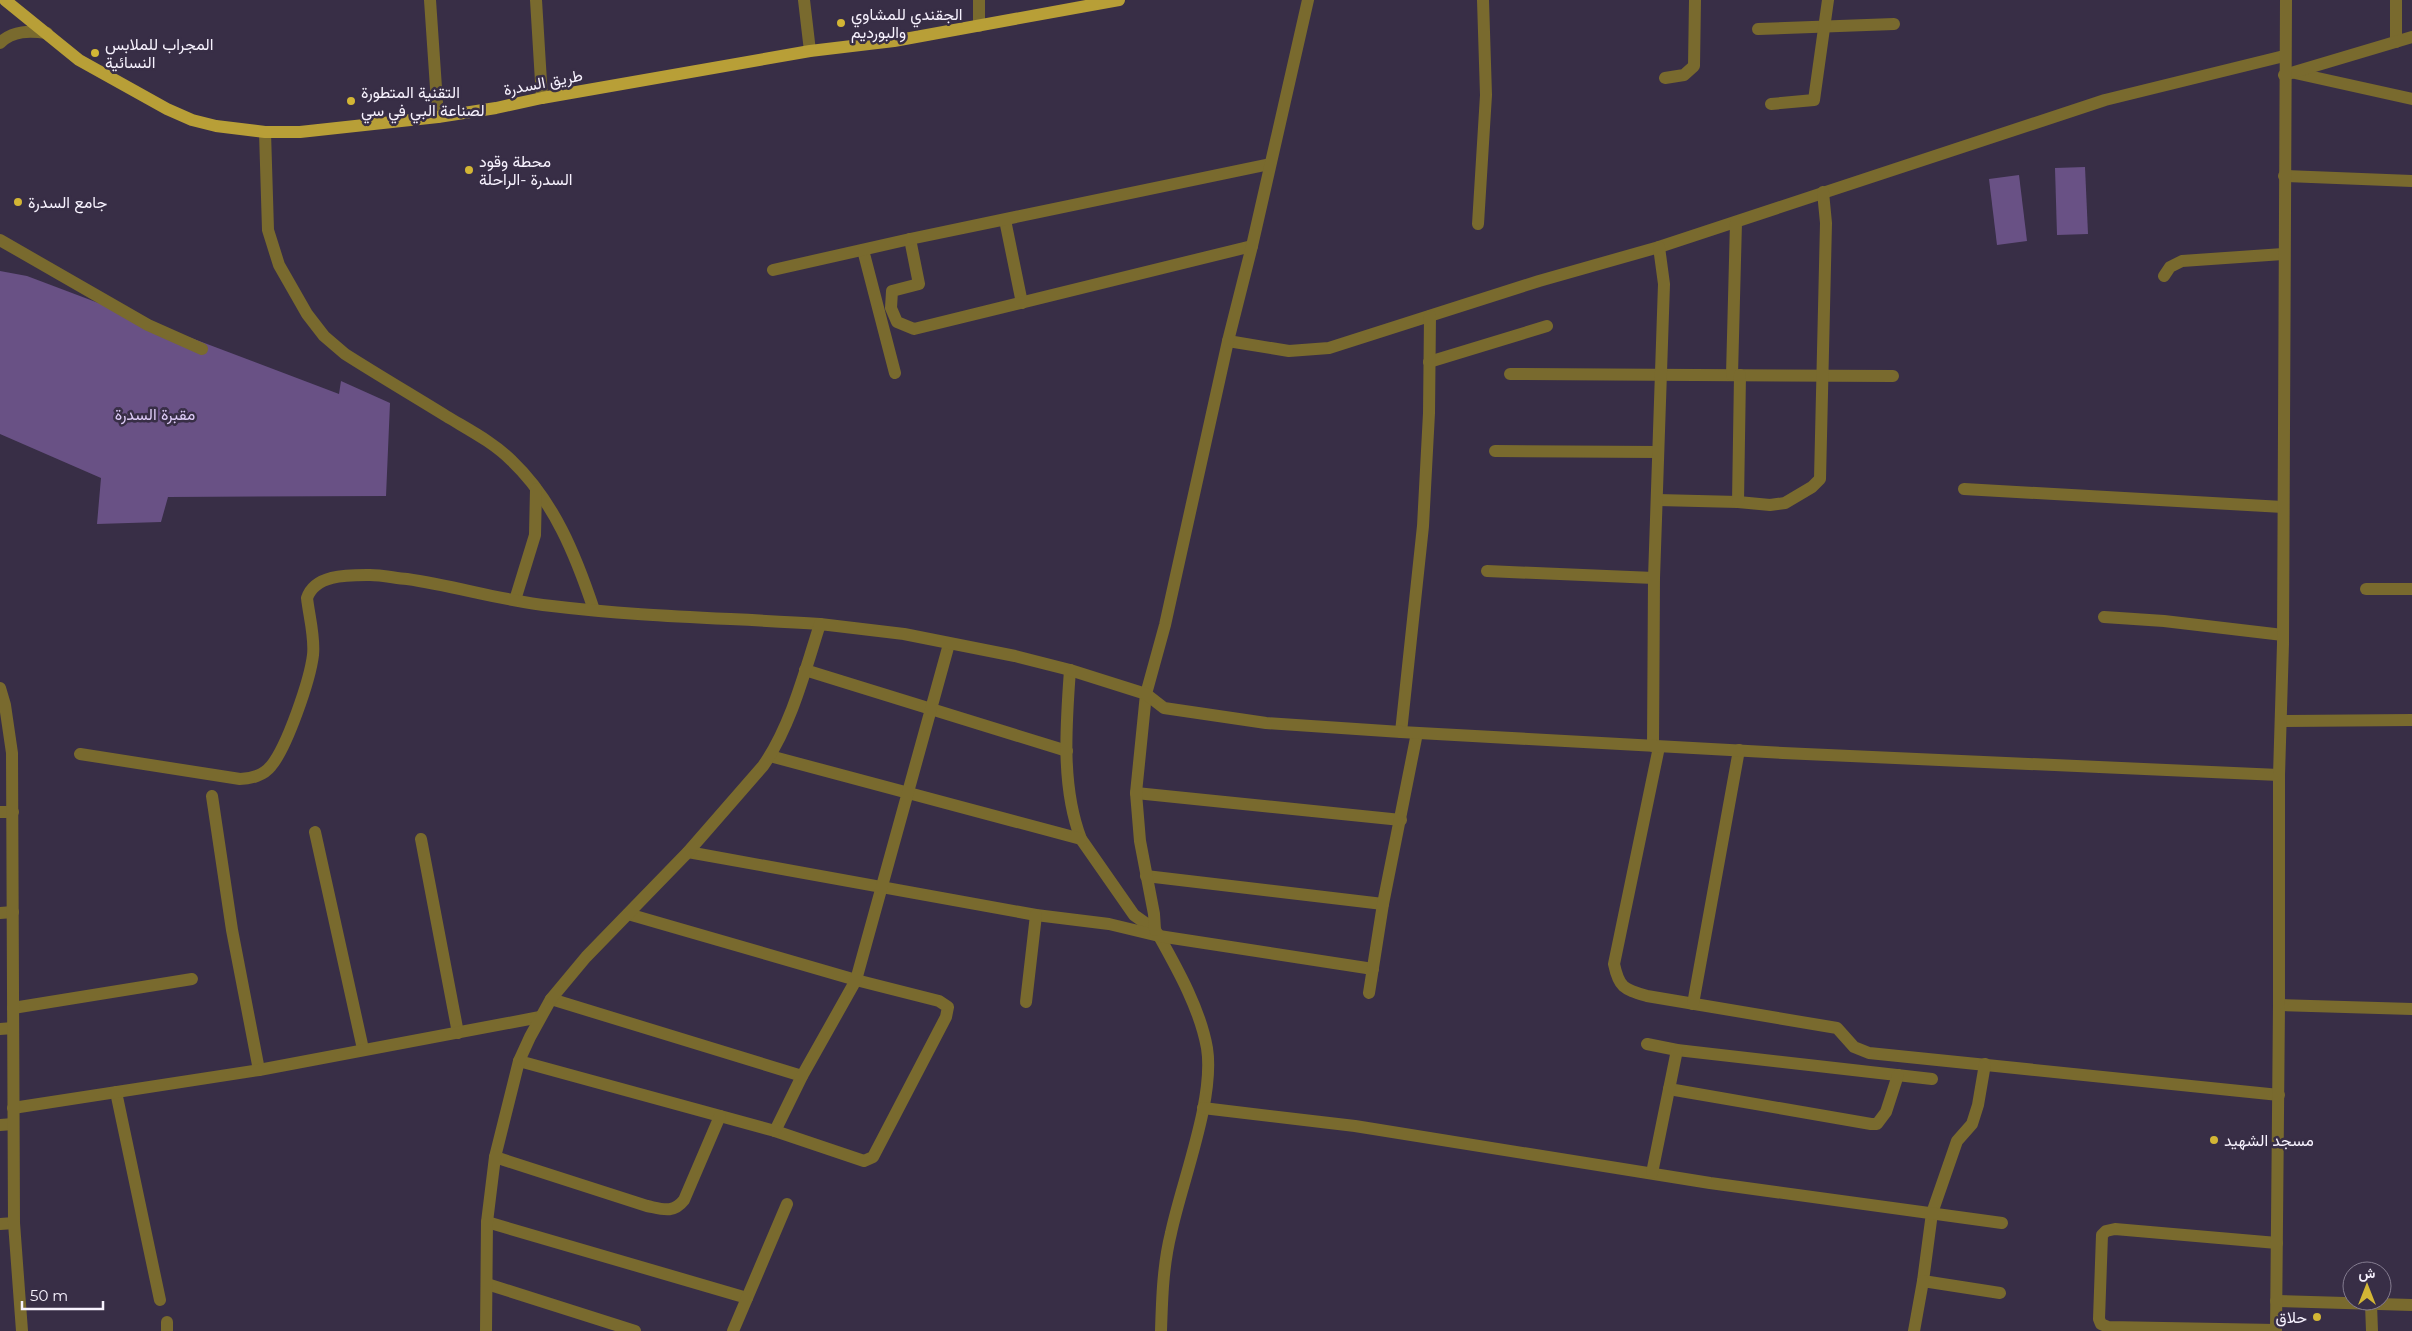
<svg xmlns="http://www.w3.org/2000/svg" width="2412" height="1331" font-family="Montserrat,Vazirmatn,sans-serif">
  <rect width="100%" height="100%" fill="#382e46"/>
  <g fill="#695185">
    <polygon points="2085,167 2088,234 2057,235 2055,168"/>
    <polygon points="2019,175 2027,241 1997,245 1989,179"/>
    <polygon points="0,271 27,276 339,394 341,381 390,403 386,496 168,497 161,522 97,524 101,478 0,434"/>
  </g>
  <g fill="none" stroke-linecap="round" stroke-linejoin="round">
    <g stroke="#796a2e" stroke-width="12">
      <polyline points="430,0 438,117"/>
      <polyline points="536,0 542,98"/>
      <polyline points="804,0 810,51"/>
      <polyline points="979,0 979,26"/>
      <polyline points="1758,29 1894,24"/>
      <polyline points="2396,42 2396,0"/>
      <polyline points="2295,73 2412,99"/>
      <polyline points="2284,75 2412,37"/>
      <polyline points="1665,78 1684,75 1694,66 1695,0"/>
      <polyline points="1771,104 1814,100 1828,0"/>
      <path d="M265 132 268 230 279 265 307 314 324 336 345 354C378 375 412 395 446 416 469 430 493 442 512 461 554 501 576 556 594 610"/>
      <polyline points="2284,176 2412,181"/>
      <polyline points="1005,220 1022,303"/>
      <polyline points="1478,224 1486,95 1483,0"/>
      <polyline points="910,239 919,284 892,291 891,308 897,322 914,329 1252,246"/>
      <polyline points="0,240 148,325 202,349"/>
      <polyline points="863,250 895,373"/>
      <polyline points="773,270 910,239 1270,164"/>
      <polyline points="2164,276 2170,267 2182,261 2283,254"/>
      <polyline points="1228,341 1289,351 1329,348 1539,281 1659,247 2105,100 2284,56"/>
      <polyline points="1429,362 1547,326"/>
      <polyline points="1510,374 1893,376"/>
      <polyline points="1732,375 1736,222"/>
      <polyline points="1495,451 1658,452"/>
      <polyline points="1964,489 2283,507"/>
      <polyline points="1658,500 1738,502 1770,505 1785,503 1812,487 1820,479 1826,223 1823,192"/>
      <polyline points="1738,502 1740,375"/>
      <polyline points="1487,571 1654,578"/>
      <polyline points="2366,589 2412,589"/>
      <polyline points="515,600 535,535 536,489"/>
      <polyline points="2104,617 2164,621 2283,635"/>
      <polyline points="805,670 1067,751"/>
      <path d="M1070 670C1066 725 1061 787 1081 839L1134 915 1155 930 1159 936C1178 970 1200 1009 1207 1048 1215 1099 1182 1181 1171 1233 1163 1265 1162 1298 1161 1331"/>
      <polyline points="2281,721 2412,720"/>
      <polyline points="1401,732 1423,526 1429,413 1430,316"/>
      <polyline points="1653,746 1654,578 1664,284 1659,247"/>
      <path d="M1659 747 1614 964C1619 988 1624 989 1647 996L1837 1028 1854 1047 1869 1053 2279 1095"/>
      <path d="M80 754 240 779C251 779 264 775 271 766 287 747 310 680 313 655 315 637 309 616 307 598 315 574 348 575 370 575 382 575 395 578 407 579 456 586 503 601 552 606 641 617 731 618 820 624"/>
      <polyline points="770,756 1081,839"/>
      <polyline points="1136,793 1401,820"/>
      <polyline points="212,796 232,930 259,1070"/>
      <polyline points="0,812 13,812"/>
      <polyline points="315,832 363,1049"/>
      <polyline points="421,839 458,1033"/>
      <polyline points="688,852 1036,915 1109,924 1159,936 1373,969"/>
      <polyline points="1146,876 1383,904"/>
      <polyline points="0,913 13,912"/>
      <polyline points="1155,930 1154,914 1140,841 1136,793 1146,694 1165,625 1228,341 1252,246 1308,0"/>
      <polyline points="1369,993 1383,904 1417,733"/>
      <polyline points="551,999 802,1076"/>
      <polyline points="1026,1002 1036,915"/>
      <polyline points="1693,1004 1739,750"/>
      <polyline points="2279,1005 2412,1009"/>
      <polyline points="13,1008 192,979"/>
      <polyline points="0,1029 13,1028"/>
      <polyline points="1647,1044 1677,1050 1932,1079"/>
      <polyline points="519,1061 775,1131 864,1161 873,1157 946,1017 948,1007 939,1001 856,980 628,914"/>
      <polyline points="1985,1064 1978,1105 1972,1124 1957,1141 1932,1213 1923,1281 2000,1293"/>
      <polyline points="1669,1089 1871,1124 1877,1124 1886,1112 1898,1075"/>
      <polyline points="116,1092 160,1300"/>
      <polyline points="13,1108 259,1070 540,1017"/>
      <polyline points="1203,1108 1355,1126 1710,1183 2002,1223"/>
      <polyline points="0,1125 13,1124"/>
      <polyline points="775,1131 802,1076 856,980 949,644"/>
      <path d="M495 1157 647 1206C662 1209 673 1214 684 1200L720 1116"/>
      <polyline points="1652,1173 1677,1050"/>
      <polyline points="487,1222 747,1298"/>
      <polyline points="0,1224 14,1223"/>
      <polyline points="487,1284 635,1331"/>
      <polyline points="2276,1301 2412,1305"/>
      <polyline points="2371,1304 2372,1331"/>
      <polyline points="167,1322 167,1331"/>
      <polyline points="2276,1330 2108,1327 2101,1324 2099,1319 2102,1235 2106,1231 2115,1229 2277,1243"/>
      <path d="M486 1331 487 1222 495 1157 519 1061 530 1037 551 999 586 957 688 852 763 766C791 726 805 671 820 624L904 634 1015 656 1070 670 1146 694 1164 708 1266 723 1401 732 1783 753 2279 775"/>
      <polyline points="733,1331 787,1204"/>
      <polyline points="1914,1331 1923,1281"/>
    </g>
    <g stroke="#796a2e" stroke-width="12">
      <path d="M0 43C13 30 30 31 47 33"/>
      <polyline points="0,688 5,705 12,753 14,1223 22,1331"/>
      <polyline points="2276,1331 2279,1005 2279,775 2283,644 2286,0"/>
    </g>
    <polyline stroke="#b89f37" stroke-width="12" points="5,0 79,60 167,109 192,120 216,126 265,132 300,132 438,117 496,108 542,98 810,51 894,41 1119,0"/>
  </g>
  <g fill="#d3b635" stroke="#382e46" stroke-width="2">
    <circle cx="841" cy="23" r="5"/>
    <circle cx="95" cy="53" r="5"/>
    <circle cx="351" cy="101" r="5"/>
    <circle cx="469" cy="170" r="5"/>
    <circle cx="18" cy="202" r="5"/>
    <circle cx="2214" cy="1140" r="5"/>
    <circle cx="2317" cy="1317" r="5"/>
  </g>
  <g text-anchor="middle" stroke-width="5" stroke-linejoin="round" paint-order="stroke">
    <g font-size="16" fill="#f7f2fe" stroke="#382e46" text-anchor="start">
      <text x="851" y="20">الجقندي للمشاوي<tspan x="851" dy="18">والبورديم</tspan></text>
      <text x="105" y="50">المجراب للملابس<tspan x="105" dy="18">النسائية</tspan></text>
      <text x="361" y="98">التقنية المتطورة<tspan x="361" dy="18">لصناعة البي في سي</tspan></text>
      <text x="479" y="167">محطة وقود<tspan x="479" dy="18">السدرة -الراحلة</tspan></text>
      <text x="28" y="208">جامع السدرة</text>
      <text x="2224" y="1146">مسجد الشهيد</text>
      <text x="2307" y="1323" text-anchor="end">حلاق</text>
    </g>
    <g font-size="16" fill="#f7f2fe" stroke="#382e46">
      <text transform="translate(543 82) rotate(-11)" y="6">طريق السدرة</text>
    </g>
    <g font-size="16" fill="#deccf7" stroke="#382e46">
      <text x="155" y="420">مقبرة السدرة</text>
    </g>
  </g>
  <g transform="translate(2367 1286)"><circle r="24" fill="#382e46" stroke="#847c90"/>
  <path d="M0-4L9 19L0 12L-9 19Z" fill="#d3b635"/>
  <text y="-8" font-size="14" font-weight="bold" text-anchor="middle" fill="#f7f2fe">ش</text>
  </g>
  <path d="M22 1301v8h81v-8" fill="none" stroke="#f7f2fe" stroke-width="2.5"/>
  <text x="30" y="1301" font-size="15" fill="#f7f2fe" stroke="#382e46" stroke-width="4" paint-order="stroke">50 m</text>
</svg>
